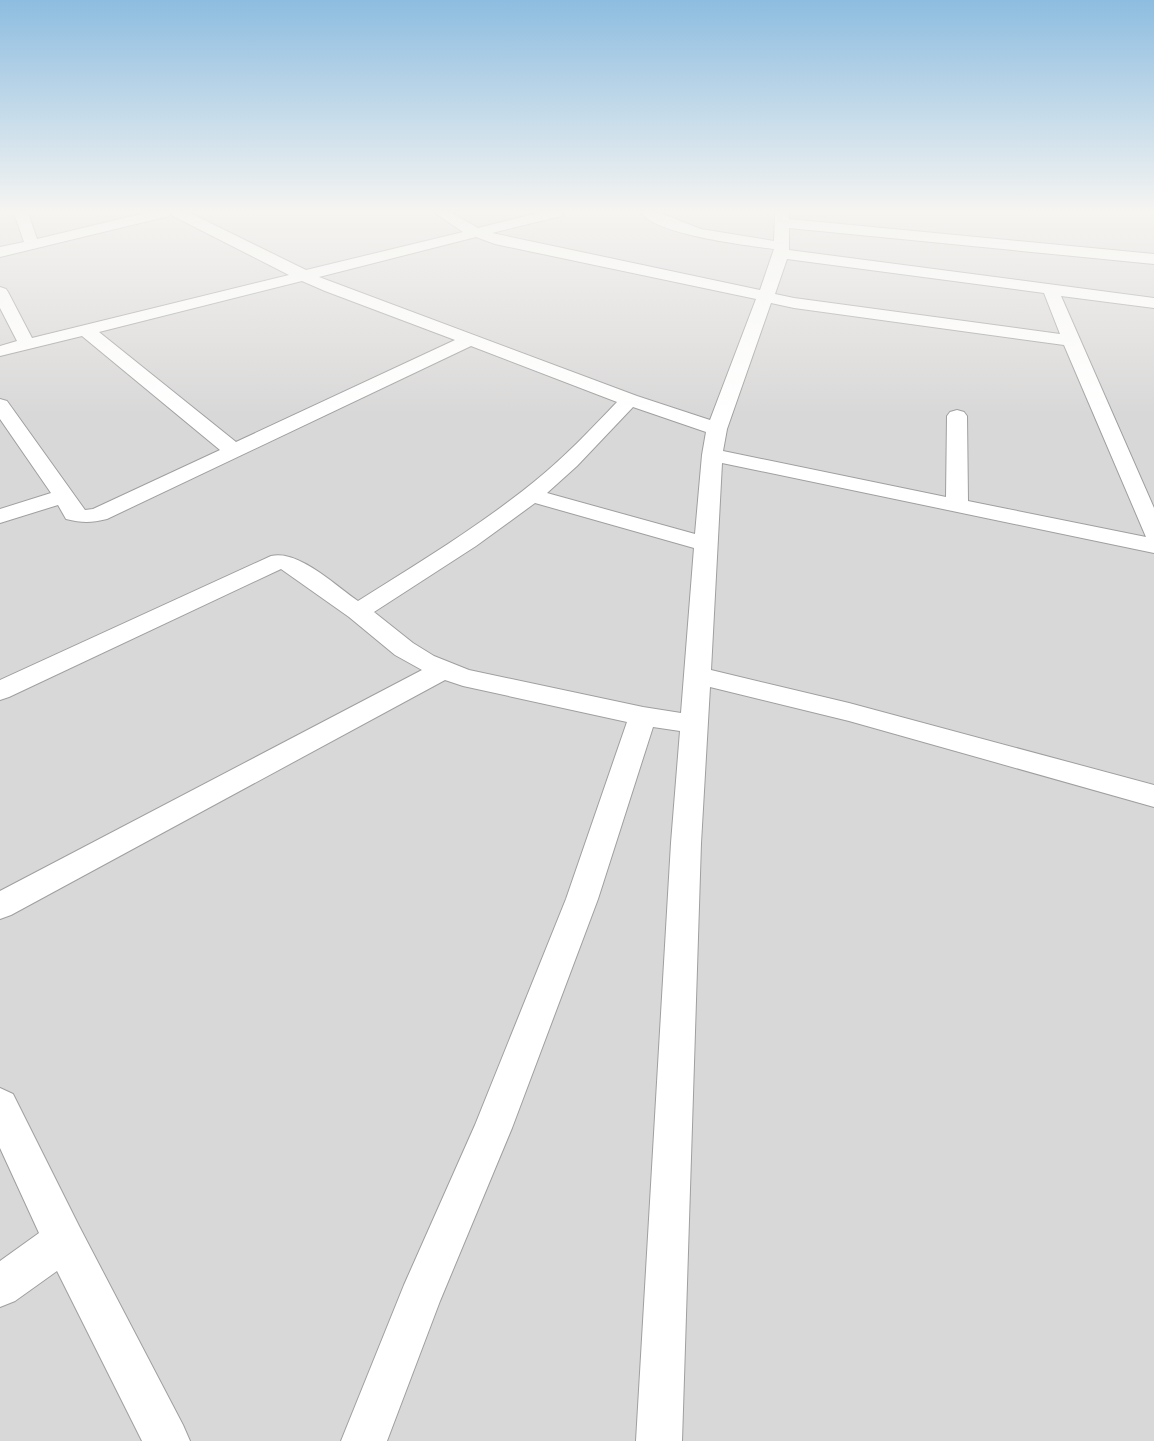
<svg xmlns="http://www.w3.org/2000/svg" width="1154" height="1441" font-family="'Exo 2',sans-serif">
  <rect width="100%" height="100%" fill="#ebe8e1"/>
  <rect fill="#d9d8d8" x="0" y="213" width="1154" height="1228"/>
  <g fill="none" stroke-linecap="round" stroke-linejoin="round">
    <defs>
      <g id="street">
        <polygon points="14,213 28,213 37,239 145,213 171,213 169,216 0,257 0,247 24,242"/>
        <path d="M171 213H190L306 270 463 232 435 213H452L478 228 538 213H563L561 216 492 233 760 290 774 249C745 245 658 235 641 213H660L701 229 774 241 775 213H789V219L1154 254V264L789 228V250L1154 298V308L1061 296 1154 508V553L722 463 711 670 849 703 1154 785V807L849 721 710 687 701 843 682 1441H636L671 843 680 731 653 727 598 899 512 1128 440 1301 387 1441H341L404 1285 475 1125 566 899 627 722 463 686 445 680 11 915 0 919V891L422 670 395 655 349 617 281 569 9 697 0 700V680L271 556C298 549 336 586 358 601 418 563 480 526 535 481 565 457 591 429 617 402L471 346 107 519C91 523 82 523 66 519L58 505 0 523V509L51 493 0 419V399L7 401 85 510 93 509 220 450 82 336 0 356V346L17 341 0 308V287L6 289 8 292 32 338 289 275 173 216ZM476 237 495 244 756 299 710 420 637 396 319 277ZM787 259 1044 293 1060 334 794 298 775 294ZM302 281 325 291 455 340 236 442 99 332ZM771 303 794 308 1064 345 1146 537 968 501 967 416 964 412 957 410 950 412 947 416 946 497 723 451 727 429ZM633 407 706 432 702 455 695 534 547 493 577 466ZM535 503 694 548 681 713 643 707 469 670 434 656 413 643 374 612 476 546Z"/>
        <polygon points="0,1088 13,1094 79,1226 183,1425 190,1441 142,1441 57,1271 15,1301 0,1307 0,1261 39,1233 0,1148"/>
      </g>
    </defs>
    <use href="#street" stroke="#9f9f9f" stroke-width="2"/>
    <use href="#street" fill="#fff" fill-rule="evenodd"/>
  </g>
  <linearGradient id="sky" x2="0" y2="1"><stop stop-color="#8dbde0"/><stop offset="0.51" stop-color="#f6f5f2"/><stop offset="1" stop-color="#f6f5f2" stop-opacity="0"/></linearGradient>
  <rect width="1154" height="415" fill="url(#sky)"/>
</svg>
